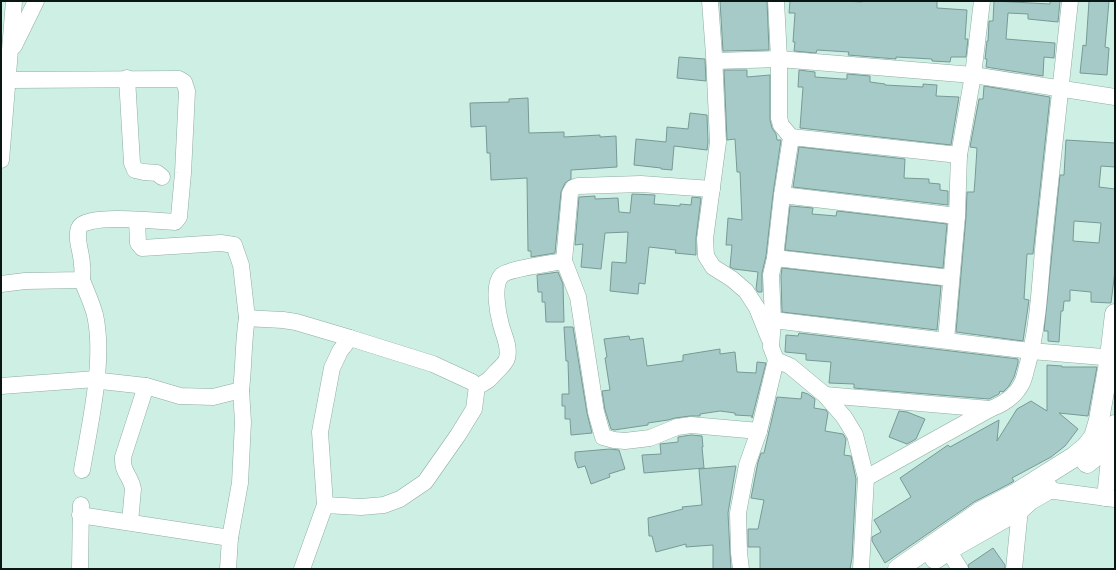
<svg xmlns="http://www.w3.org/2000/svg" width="1116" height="570" font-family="'DM Sans',sans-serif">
  <rect width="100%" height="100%" fill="#ceefe3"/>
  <g fill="#a6cac7" stroke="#789a97" fill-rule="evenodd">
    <polygon points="720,1 767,1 769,50 723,51"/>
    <polygon points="790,1 843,1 862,2 862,1 937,1 937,8 967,10 965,39 968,39 966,57 951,57 950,62 932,61 932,59 896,57 896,59 848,55 849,52 817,50 816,53 794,51 795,42 793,42 795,13 789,13"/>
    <polygon points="994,1 1050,4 1050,1 1060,1 1058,22 1028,19 1028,14 1008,13 1006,39 1055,43 1054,58 1044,57 1043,76 986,67 987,59 985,59 987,41 988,41 989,21 993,21"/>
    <polygon points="1089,1 1109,1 1105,47 1109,48 1107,75 1080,73 1083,45 1086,46"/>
    <polygon points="679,57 705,59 706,81 677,78"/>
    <polygon points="724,70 747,70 747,77 770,75 770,120 772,128 776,134 777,140 781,140 773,194 766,256 762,273 762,292 758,292 756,289 758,272 734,269 730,267 732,245 726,245 728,218 742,220 740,172 737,172 735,139 727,140"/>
    <polygon points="799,70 815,72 815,77 842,79 847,79 847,74 870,76 870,82 885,84 885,85 923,87 923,84 937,85 936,96 959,97 951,145 800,128 803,87 798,87"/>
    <polygon points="984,86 1050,97 1033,254 1027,254 1024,299 1029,300 1023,341 956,332 966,217 967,192 974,192 975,180 977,148 970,147 979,99 983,99"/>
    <polygon points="528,98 529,133 564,132 564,137 600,135 600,137 616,136 617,167 571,170 571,179 565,183 561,192 555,253 531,257 531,251 528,251 527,178 491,180 490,153 487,153 486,126 471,127 470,103 509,102 509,99"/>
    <polygon points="690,113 707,115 708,142 707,150 674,146 672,170 661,169 661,168 634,165 636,139 666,142 667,127 688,129"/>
    <path d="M1066 140 1115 143V167L1101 166 1099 187 1115 189V271L1111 303 1091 302V292L1070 290V301H1064L1063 311H1061L1059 342 1048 341V331H1044L1060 175H1064ZM1074 221 1101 223 1099 243 1073 241Z"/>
    <polygon points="799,147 905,159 904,178 929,179 929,183 940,184 940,190 948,191 948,205 793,187"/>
    <polygon points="632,194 655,195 654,204 680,206 680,204 691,205 692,197 701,198 696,238 696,255 675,253 676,250 649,247 645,284 639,283 638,294 610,291 612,262 626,263 628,232 605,233 601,269 581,267 583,244 575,245 579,197 595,196 595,199 618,198 619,212 630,213"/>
    <polygon points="790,206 813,208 812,214 836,216 837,211 947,224 943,268 785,250"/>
    <polygon points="782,268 941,286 937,330 782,312 781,276"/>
    <polygon points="558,272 563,284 564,322 546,322 545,302 542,302 542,292 538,292 537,275"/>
    <polygon points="564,327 573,327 587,413 592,433 571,435 570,419 565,419 565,406 562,406 562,394 569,394 568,361 566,361"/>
    <polygon points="799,333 1018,359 1018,363 1014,377 1009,386 1003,392 1000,391 999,394 989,399 854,388 854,384 829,383 831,362 806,360 806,354 785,352 786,335 798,336"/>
    <polygon points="629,336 630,340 643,338 647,366 683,361 683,355 720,349 720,354 735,352 737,372 756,373 757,362 766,363 752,418 752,416 735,415 735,413 720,411 700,414 700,416 690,416 675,418 668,420 648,423 648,425 614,430 611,429 605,410 602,391 610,390 605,358 607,357 604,339"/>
    <polygon points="1047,365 1062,366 1062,367 1097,367 1088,416 1059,413 1078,429 1065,446 1051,457 1012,478 1014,481 1009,484 974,502 885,563 872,541 872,537 881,532 874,520 911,497 900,478 948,445 950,447 999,420 997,441 1017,409 1031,401 1047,411"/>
    <polygon points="802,392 808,394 815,399 814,408 826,410 828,413 825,431 843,434 846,439 844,455 851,456 856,479 852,558 850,569 760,569 760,547 748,547 748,529 758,529 764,500 751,498 758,462 761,453 764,453 777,397 801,399"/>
    <polygon points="899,411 907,412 925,419 916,439 907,444 889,437"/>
    <polygon points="691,435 702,436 703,447 702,447 704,468 644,473 642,455 661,454 660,444 678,442 678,437"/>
    <polygon points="610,449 619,450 625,469 609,474 610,477 591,484 585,466 578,468 575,459 575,452"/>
    <polygon points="736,466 728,513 730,553 731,569 713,569 713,545 686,547 686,544 656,552 652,536 649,536 648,518 683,509 682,507 702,505 699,469"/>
    <polygon points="993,548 1005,565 1005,569 969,569 968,565"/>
  </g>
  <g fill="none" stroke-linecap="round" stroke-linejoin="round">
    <defs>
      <g id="minor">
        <polyline points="710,1 714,55 718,142 705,239 706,256 713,267 732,279 746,291 757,308 769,338"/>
        <polyline points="776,1 779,59 779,118 781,125 791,137 782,195 775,258 771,275 773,320 771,347 776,360 790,366 825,395 844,417 855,435 866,478 861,569"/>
        <polyline points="14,46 36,1"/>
        <polyline points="715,61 779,59 973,75 1115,97"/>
        <polyline points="127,78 132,163 135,170 144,172 157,173 162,177"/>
        <polyline points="791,137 959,155"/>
        <polyline points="1,160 14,1"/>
        <polyline points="712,189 641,184 578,186 573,188 570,193 564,261 578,297 596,412 603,437 614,440 625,441 650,438 677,427 691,425 759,431"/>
        <polyline points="782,195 957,216"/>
        <polyline points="137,220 138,243 142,248 221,243 234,245 241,265 247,318"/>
        <polyline points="775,258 951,278"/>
        <path d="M82 280C86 291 92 303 95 315 105 360 90 423 82 470"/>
        <path d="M1 284 25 281 82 280C82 275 83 270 82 265 82 253 75 239 79 228 84 213 160 221 175 222L179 217 183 173 187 91 184 82 179 79 8 80"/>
        <polyline points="773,320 1031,351 1115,358"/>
        <polyline points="946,340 957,216 959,155 973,75 982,1"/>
        <path d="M1 386 96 379 101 381 146 386 180 396 213 397 241 390C244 366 243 342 247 318L283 320 296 322 350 338"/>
        <polyline points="825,395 990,409"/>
        <path d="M866 478 990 409C1004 404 1015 397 1022 383 1025 377 1026 369 1028 363 1039 323 1040 280 1044 239 1052 160 1062 81 1070 1"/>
        <polyline points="1047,490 1115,499"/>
        <polyline points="1105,498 1111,439"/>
        <polyline points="325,505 320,432 332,368 340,351 350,338 433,364 472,382 477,386"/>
        <polyline points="80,515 230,538"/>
        <path d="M130 522 133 489C131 476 122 473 123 457L146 386"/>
        <polyline points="948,550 960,569"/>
        <polyline points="80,569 81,505"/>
        <polyline points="228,569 230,538 240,483 243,422 241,390"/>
        <path d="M302 569 325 505 361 507 384 505 400 499 425 482 458 435 474 409 477 386C486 383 490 379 496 372 500 368 506 363 507 358 510 347 504 336 501 325 498 314 492 284 502 275 509 269 553 263 564 261"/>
        <polyline points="741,569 739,553 738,513 747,465 759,431 776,360"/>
        <polyline points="1014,569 1020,509 1017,499"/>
      </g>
      <g id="tertiary">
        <path d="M1087 463C1101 453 1110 442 1115 425"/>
        <polyline points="935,559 948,550 1020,509 1030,500 1049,489"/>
        <polyline points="898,569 980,512 1015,494 1074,457 1086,447 1094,437 1099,420 1110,357 1115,314"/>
      </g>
    </defs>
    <use href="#minor" stroke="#8eada1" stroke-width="17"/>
    <use href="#tertiary" stroke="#8eada1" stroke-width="21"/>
    <use href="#minor" stroke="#fff" stroke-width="16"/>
    <use href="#tertiary" stroke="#fff" stroke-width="20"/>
  </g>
  <rect width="1116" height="570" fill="none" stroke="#0a1612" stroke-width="4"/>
</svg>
